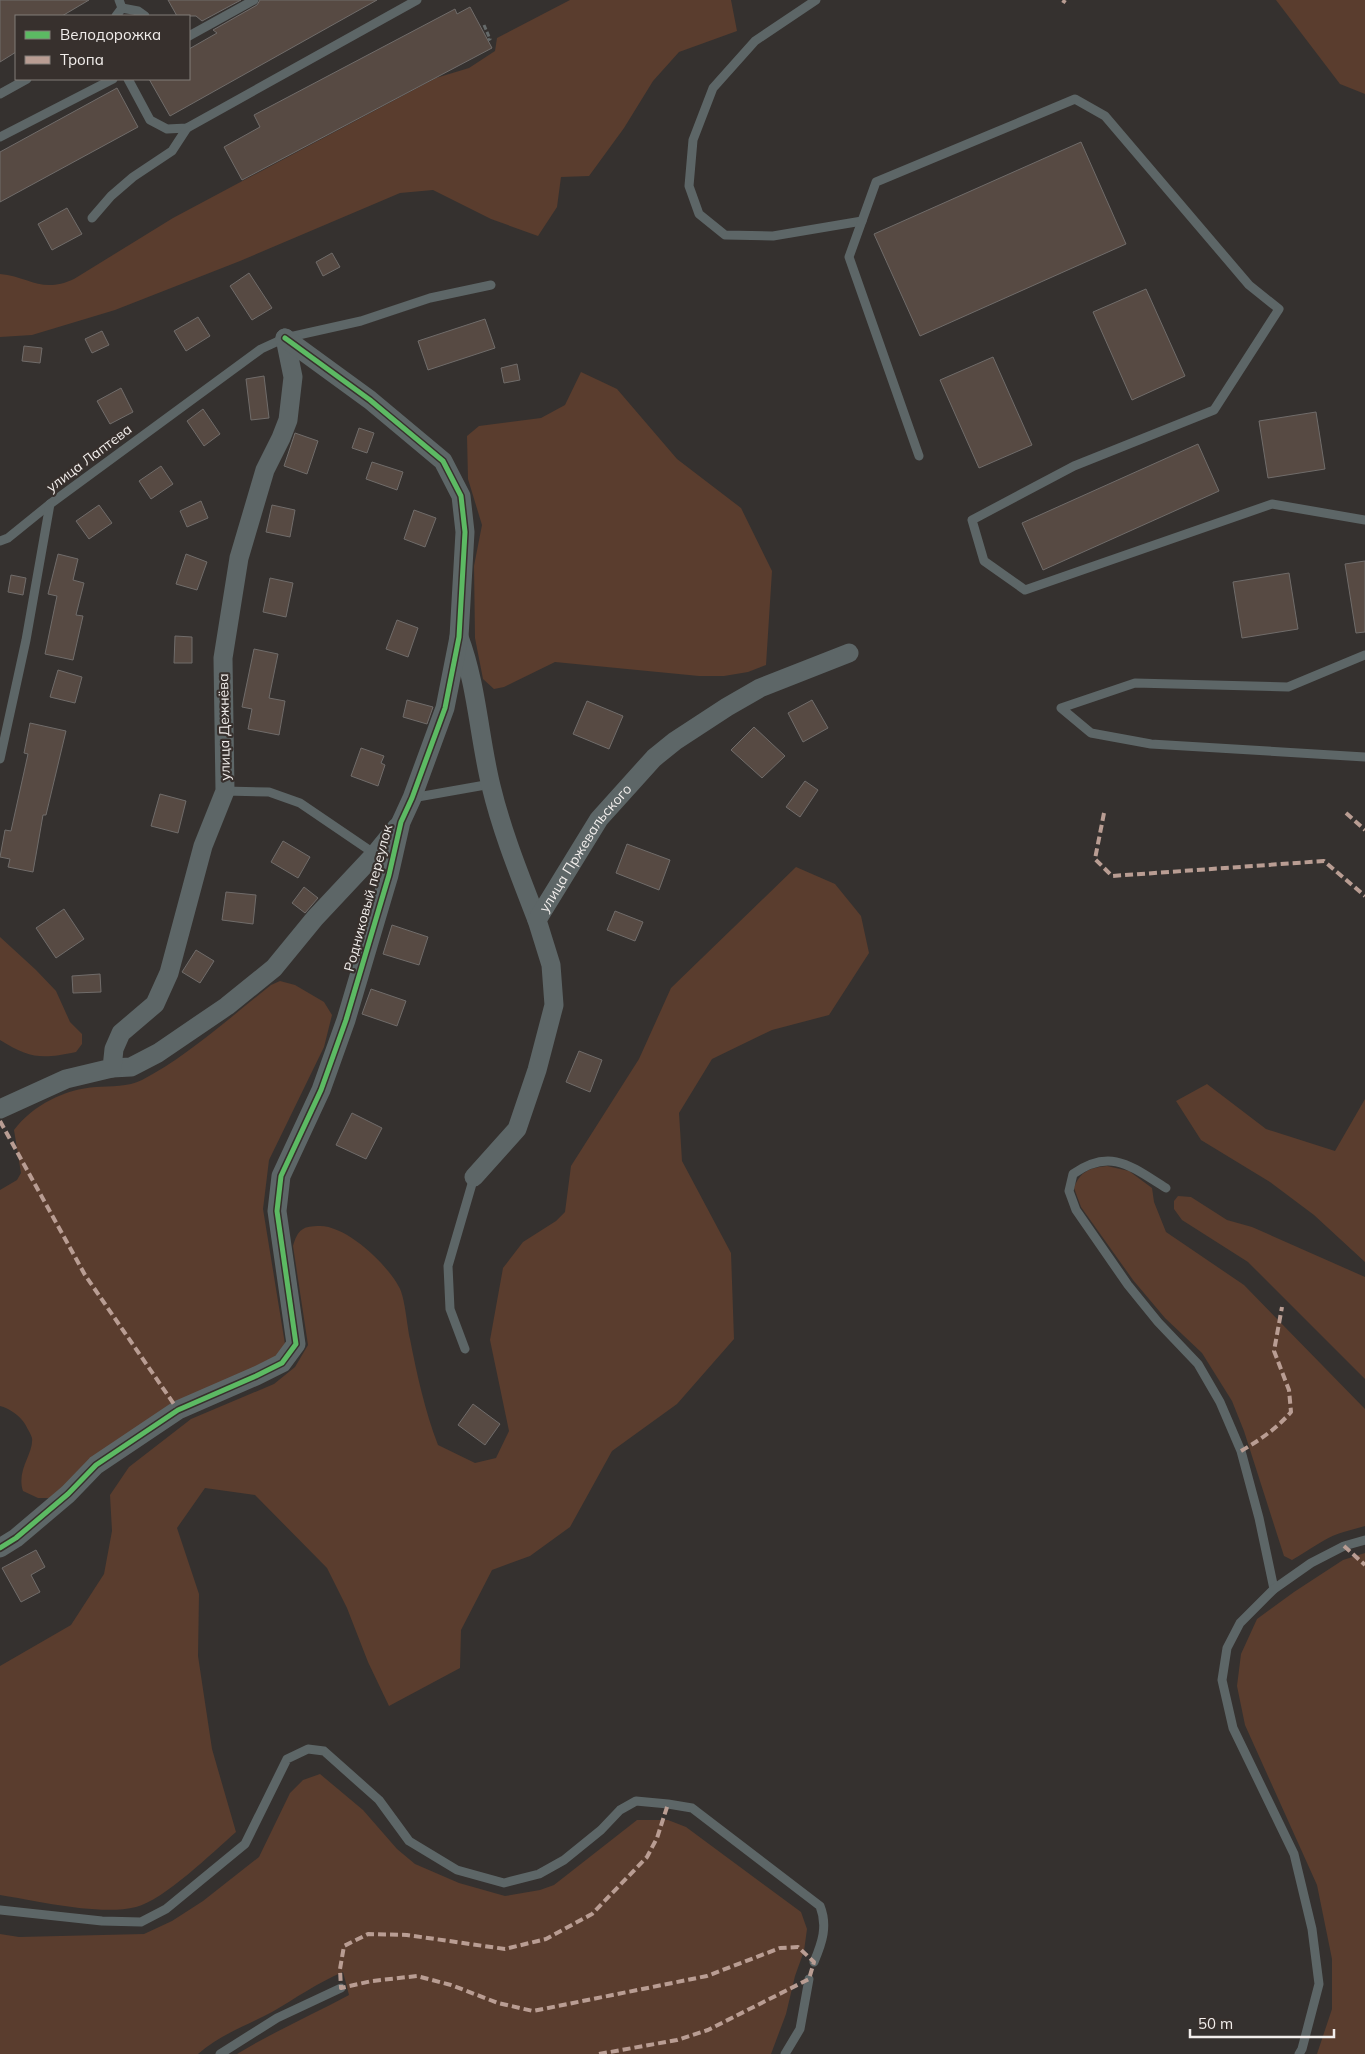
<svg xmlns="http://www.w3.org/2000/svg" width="1365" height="2054" font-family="Mulish,sans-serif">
  <rect width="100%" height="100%" fill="#35312f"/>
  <g fill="#5a3d2e">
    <path d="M570 0H731L737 31 679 52 653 81 624 128 589 176 561 177 557 207 538 236 491 219 433 190 400 193 240 261 115 310 32 335 0 337V274C30 277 42 294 74 279L173 218 436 78 469 68 495 51 497 38Z"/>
    <polygon points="1276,0 1365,0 1365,94 1340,84"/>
    <polygon points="581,372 617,389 677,459 741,508 772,571 766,665 748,672 724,676 699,676 555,662 504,687 494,689 483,679 475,638 474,566 482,525 468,479 467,436 479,426 541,418 565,405"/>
    <path d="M796 867 835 884 861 916 869 953 829 1015 772 1030 712 1059 679 1113 682 1161 731 1253 734 1339 677 1404 612 1451 570 1527 530 1556 492 1570 461 1630 460 1668 389 1706 368 1662 347 1608 327 1568 255 1495 205 1488 177 1528 199 1594 198 1656 212 1749 236 1832C213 1852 164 1900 136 1907 100 1916 38 1901 0 1895V1666L71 1625 104 1574 112 1531 110 1495 129 1467 191 1419 274 1384 295 1367 308 1345 293 1246C298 1229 303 1226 320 1226 347 1226 387 1264 399 1287 405 1297 407 1326 410 1339 417 1375 425 1411 438 1445L475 1463 496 1458 509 1431 490 1340 503 1268 523 1242 556 1221 565 1212 571 1166 639 1059 671 988Z"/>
    <path d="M0 937 36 970 56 991 70 1022 82 1034V1044L76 1052C42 1059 30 1059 0 1040Z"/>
    <path d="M280 981 295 985 324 1002 332 1015 324 1047 269 1160 263 1209 285 1344 277 1356 49 1498H38L23 1491C16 1470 34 1453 32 1438 31 1434 27 1428 25 1424 20 1416 9 1408 0 1406V1190L17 1180 21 1173 14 1130C33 1105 65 1089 96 1087 111 1086 128 1087 142 1080 185 1058 232 1016 271 985Z"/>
    <polygon points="1207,1084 1266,1129 1335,1151 1365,1099 1365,1262 1314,1215 1270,1182 1201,1140 1176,1101"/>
    <path d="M1107 1166 1129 1171 1152 1188 1154 1202 1166 1232 1244 1285 1365 1409V1526C1351 1530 1336 1533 1323 1541 1312 1547 1303 1554 1292 1560L1284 1556 1244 1431 1232 1401 1202 1353 1165 1318 1133 1280 1081 1207 1074 1188C1080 1171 1090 1168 1107 1166Z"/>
    <polygon points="1178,1196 1191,1197 1227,1220 1252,1227 1365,1277 1365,1379 1248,1262 1182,1220 1174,1209 1174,1201"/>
    <polygon points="1365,1553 1365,2054 1317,2054 1332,2009 1332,1959 1317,1885 1245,1725 1237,1686 1241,1654 1257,1619 1294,1592 1343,1560"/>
    <path d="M320 1774 363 1810 397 1849 415 1864 459 1883 505 1896 540 1890 554 1885 637 1820H668L686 1827 801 1912 807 1929 804 1951 795 1976 786 2014 771 2054H237C273 2032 312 2015 349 1995L343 1972C317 1983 296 1998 272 2012 248 2025 219 2035 198 2054H0V1934L19 1937 144 1934 172 1921 203 1901 259 1857 290 1793 303 1780Z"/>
  </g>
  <g fill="#574a43" stroke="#706c6a">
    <polygon points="0,0 89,0 62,16 16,16 16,52 0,62"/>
    <polygon points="168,0 241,0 202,21 196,16 177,16"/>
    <polygon points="260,0 377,0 170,116 149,79 189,79 189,49 217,33 213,30 257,5"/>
    <polygon points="470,7 492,48 242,180 224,147 260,127 254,115 455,9 457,14"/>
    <polygon points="117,88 138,127 0,202 0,152"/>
    <polygon points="1081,142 1126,244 920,336 874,234"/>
    <polygon points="67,208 82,234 52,250 38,224"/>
    <polygon points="332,253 340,267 323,276 316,262"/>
    <polygon points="249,273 272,308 252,320 230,286"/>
    <polygon points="1146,289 1185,376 1132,400 1093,312"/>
    <polygon points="198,317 210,336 186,351 174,331"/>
    <polygon points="485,319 495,348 428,370 418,341"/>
    <polygon points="102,331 109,345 92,353 85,339"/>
    <polygon points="24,346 42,348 40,363 22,361"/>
    <polygon points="993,357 1032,445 979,468 940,380"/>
    <polygon points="517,364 520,380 504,383 501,368"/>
    <polygon points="264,376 269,418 251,420 246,379"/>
    <polygon points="121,388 133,412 110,424 97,401"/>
    <polygon points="203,409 220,434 204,446 187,421"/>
    <polygon points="1316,412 1325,469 1268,478 1259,421"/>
    <polygon points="359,428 374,433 367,453 352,448"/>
    <polygon points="295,433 318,441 307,474 284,466"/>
    <polygon points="1198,444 1219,491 1043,570 1022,523"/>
    <polygon points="372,462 403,472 397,490 366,479"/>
    <polygon points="161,466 173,484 151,499 139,481"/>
    <polygon points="201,501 208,518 187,527 180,511"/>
    <polygon points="99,505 112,523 89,539 76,521"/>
    <polygon points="272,505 295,510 290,537 266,532"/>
    <polygon points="414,510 436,518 425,547 404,539"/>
    <polygon points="58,554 78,559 73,580 84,583 76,615 83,616 73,660 45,654 57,596 48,594"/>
    <polygon points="186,554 207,562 197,590 176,584"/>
    <polygon points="1365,561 1365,632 1356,633 1345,564"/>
    <polygon points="1289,573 1298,629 1242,638 1233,582"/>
    <polygon points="11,575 26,578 23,595 8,592"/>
    <polygon points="270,578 293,583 286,617 263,612"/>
    <polygon points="397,620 418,628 408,657 386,649"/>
    <polygon points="175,636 192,637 192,663 174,663"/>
    <polygon points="254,649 278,654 269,698 285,701 279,735 248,729 252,709 242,707"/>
    <polygon points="58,670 82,677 75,703 50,697"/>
    <polygon points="407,700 433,707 427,724 403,717"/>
    <polygon points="812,700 828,728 803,742 788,713"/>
    <polygon points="587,701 623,716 609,749 573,734"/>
    <polygon points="30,723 66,731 46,815 43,815 33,872 8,867 10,859 0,857 5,830 11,831 28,754 24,753"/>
    <polygon points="754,727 785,756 762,778 731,750"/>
    <polygon points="361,748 384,756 381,763 385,765 378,786 351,776"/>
    <polygon points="805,781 818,790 800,817 786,807"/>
    <polygon points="160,794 186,801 178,833 151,826"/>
    <polygon points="283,841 310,857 298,878 271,862"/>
    <polygon points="627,844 670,860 659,890 616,873"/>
    <polygon points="304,887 318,898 305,913 292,903"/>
    <polygon points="226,892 256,895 253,924 222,920"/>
    <polygon points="64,909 84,939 56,958 36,928"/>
    <polygon points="615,911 643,922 635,941 607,930"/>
    <polygon points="392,925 428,937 419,965 383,954"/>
    <polygon points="196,950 214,961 200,983 182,972"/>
    <polygon points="100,974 101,992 73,993 72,976"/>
    <polygon points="371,989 406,1001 397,1026 362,1014"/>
    <polygon points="579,1051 602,1060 590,1092 566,1082"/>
    <polygon points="352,1113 382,1128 366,1159 336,1145"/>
    <polygon points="473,1404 500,1424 485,1445 458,1425"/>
    <polygon points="36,1550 45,1567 31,1575 40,1592 21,1602 2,1568"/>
  </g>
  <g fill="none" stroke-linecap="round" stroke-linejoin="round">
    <polyline stroke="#656a6a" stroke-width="3" stroke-dasharray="5 2.5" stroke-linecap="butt" points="484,25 490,39 488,40"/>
    <g stroke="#5d6667" stroke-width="9">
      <polyline points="816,0 755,41 713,88 693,140 689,186 699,214 725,235 773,236 862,221"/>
      <polyline points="122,8 138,11 145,16"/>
      <polyline points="116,16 122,8 119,0"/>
      <polyline points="189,36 254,0"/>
      <polyline points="128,79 150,120 167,129 187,128 417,0"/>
      <polyline points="0,94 27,79"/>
      <polyline points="0,137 113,79"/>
      <polyline points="92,218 111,196 133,177 172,151 187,128"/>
      <polyline points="919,456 849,257 876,182 1075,99 1105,116 1249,285 1279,309 1214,410 1074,466 972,520 984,561 1025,590 1272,504 1365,520"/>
      <polyline points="0,541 8,538 50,504"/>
      <polyline points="1365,655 1288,687 1135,683 1061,708 1091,733 1151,744 1365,757"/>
      <polyline points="0,759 26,640 50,504 261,349 285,338 361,321 430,298 491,285"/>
      <polyline points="225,791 269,792 300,803 375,854"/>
      <polyline points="412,798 491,784"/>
      <path d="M1166 1188C1132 1167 1111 1147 1073 1174L1069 1191 1076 1210 1128 1285 1158 1322 1198 1364 1220 1402 1241 1451 1259 1518 1274 1589"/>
      <polyline points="465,1349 450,1309 448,1266 474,1177"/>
      <path d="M0 1910 102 1921 141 1922 166 1909 245 1844 287 1759 308 1749 324 1751 379 1800 409 1841 457 1870 504 1883 539 1874 564 1860 601 1830 620 1810 636 1801 668 1804 692 1808 820 1906C828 1926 822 1943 814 1962"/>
      <polyline points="220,2054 277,2018 341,1988"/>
      <polyline points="785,2054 800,2029 809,1979"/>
      <polyline points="1299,2054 1302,2049 1319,1984 1312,1929 1294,1854 1233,1728 1222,1680 1227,1648 1240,1623 1274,1589 1311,1563 1344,1546 1365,1540"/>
    </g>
    <g stroke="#5d6667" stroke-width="19">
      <path d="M459 637C477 685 479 737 491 786 502 832 520 876 537 920"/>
      <polyline points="112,1068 131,1067 158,1053 227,1006 274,968 315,918 375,854 397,827"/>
      <polyline points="0,1109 66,1079 112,1068 114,1049 121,1033 155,1004 169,973 203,846 225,791 223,658 239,558 265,470 281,438 288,420 293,377 285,338"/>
      <path id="s1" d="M474 1177 517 1129 537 1070 554 1005 551 965 537 920 599 819 654 758 675 741 727 707 760 688 849 653"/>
      <polyline points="0,1548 16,1538 68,1494 96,1465 178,1410 256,1376 282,1363 296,1344 277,1211 281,1176 321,1090 346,1020 389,875 401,822 412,798 445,708 459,637 465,532 461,496 443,461 370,400 285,338"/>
    </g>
    <g stroke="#b99d93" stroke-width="4" stroke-dasharray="8 4" stroke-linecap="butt">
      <polyline points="1063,3 1065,0"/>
      <polyline points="1104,813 1095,859 1112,876 1324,861 1365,896"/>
      <polyline points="1346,813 1365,830"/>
      <polyline points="0,1121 85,1275 178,1410"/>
      <path d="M1241 1451C1260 1440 1276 1429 1291 1412L1289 1390 1274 1351 1282 1307"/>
      <polyline points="1344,1546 1365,1565"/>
      <polyline points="599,2054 677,2040 708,2030 809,1979 814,1962 798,1947 780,1948 707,1976 533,2011 498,2003 451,1985 417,1976 372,1981 341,1988 340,1969 344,1946 368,1934 407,1935 505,1949 546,1939 592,1914 647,1857 657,1838 668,1804"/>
    </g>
    <defs>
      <polyline id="cycleway" points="0,1548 16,1538 68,1494 96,1465 178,1410 256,1376 282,1363 296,1344 277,1211 281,1176 321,1090 346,1020 389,875 401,822 412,798 445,708 459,637 465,532 461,496 443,461 370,400 285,338"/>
    </defs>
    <use href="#cycleway" stroke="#37302d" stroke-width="8"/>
    <use href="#cycleway" stroke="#5cba63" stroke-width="5"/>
  </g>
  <g text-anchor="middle" stroke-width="4.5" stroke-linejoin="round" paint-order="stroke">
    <g font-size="14" fill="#f2eeec" stroke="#37302d">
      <text transform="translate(89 458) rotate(-37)" y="5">улица Лаптева</text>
      <text transform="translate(224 727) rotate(-91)" y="5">улица Дежнёва</text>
      <text dy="5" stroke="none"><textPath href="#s1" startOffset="368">улица Пржевальского</textPath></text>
      <text transform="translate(368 898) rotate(-75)" y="5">Родниковый переулок</text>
    </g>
  </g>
  <rect x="15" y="15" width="175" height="65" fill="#37302d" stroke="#827c79"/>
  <rect x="25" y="31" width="25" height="8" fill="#5cba63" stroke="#827c79"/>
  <text x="60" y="40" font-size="15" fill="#f2eeec">Велодорожка</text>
  <rect x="25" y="56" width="25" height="8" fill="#b99d93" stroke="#827c79"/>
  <text x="60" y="65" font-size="15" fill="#f2eeec">Тропа</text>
  <path d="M1190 2029v8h144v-8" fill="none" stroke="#f2eeec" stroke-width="2.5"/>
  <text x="1198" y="2029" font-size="15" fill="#f2eeec" stroke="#37302d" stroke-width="4" paint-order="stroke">50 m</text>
</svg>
